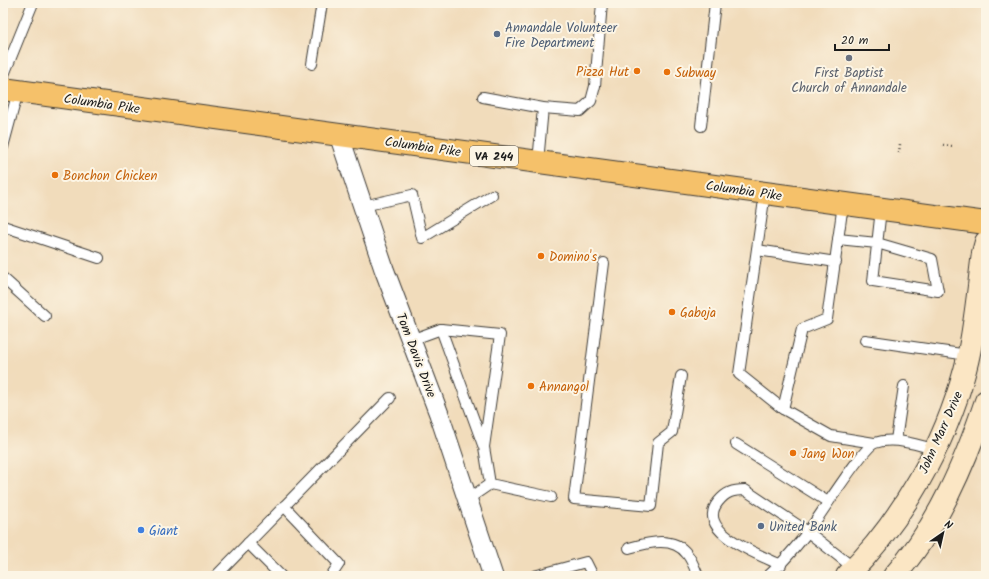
<svg xmlns="http://www.w3.org/2000/svg" width="989" height="579" font-family="Kalam,sans-serif">
  <rect width="100%" height="100%" fill="#fcf5e5"/>
  <filter id="ink" filterUnits="userSpaceOnUse"><feTurbulence type="fractalNoise" baseFrequency=".025" numOctaves="2"/><feDisplacementMap in="SourceGraphic" scale="8" xChannelSelector="R" yChannelSelector="G"/><feConvolveMatrix kernelMatrix="1 2 1 2 8 2 1 2 1" color-interpolation-filters="sRGB"/></filter>
  <filter id="wash" filterUnits="userSpaceOnUse"><feTurbulence type="fractalNoise" baseFrequency=".012" numOctaves="4" result="noise"/><feDisplacementMap in="SourceGraphic" scale="16" xChannelSelector="R" yChannelSelector="G"/><feGaussianBlur stdDeviation="0.9" result="paint"/><feColorMatrix in="noise" values="0 0 0 0 0 0 0 0 0 0 0 0 0 0 0 0 0 1.4 0 .05"/><feComposite in="paint" operator="in"/></filter>
  <g filter="url(#wash)">
    <rect width="100%" height="100%" fill="#f1dcbb"/>
  </g>
  <g filter="url(#ink)">
    <g fill="none" stroke-linecap="round" stroke-linejoin="round">
      <defs>
        <g id="lane">
          <polyline points="312,64 322,3"/>
          <polyline points="3,77 33,3"/>
          <polyline points="483,97 543,108 580,111 591,101 595,86 602,3"/>
          <polyline points="701,126 715,3"/>
          <polyline points="3,147 18,91"/>
          <polyline points="538,162 543,108"/>
          <polyline points="765,193 739,374 783,409 802,329 827,319 843,204"/>
          <polyline points="363,206 412,195 422,238 492,195"/>
          <polyline points="3,226 99,258"/>
          <polyline points="838,239 877,243 932,259 938,291 873,281 881,209"/>
          <polyline points="757,250 836,262"/>
          <polyline points="604,263 574,499 651,506 658,443 672,432 681,376"/>
          <polyline points="3,278 45,316"/>
          <polyline points="441,329 483,445"/>
          <polyline points="411,340 441,329 500,335 484,447 490,484 551,497"/>
          <polyline points="865,340 968,355"/>
          <polyline points="783,409 831,436 874,443"/>
          <polyline points="896,440 904,386"/>
          <polyline points="736,444 828,502"/>
          <polyline points="468,499 490,484"/>
          <polyline points="284,506 339,564 331,576"/>
          <polyline points="248,543 281,576"/>
          <path d="M629 548C647 543 673 535 687 554 692 560 695 569 698 576"/>
          <path d="M781 565C761 555 694 532 718 502 726 492 733 490 745 490L808 532 855 569"/>
          <polyline points="216,576 390,398"/>
          <polyline points="534,576 586,562 593,576"/>
          <path d="M768 576C783 563 795 548 807 533 819 518 862 448 875 443 893 436 916 445 935 449"/>
        </g>
        <polyline id="street" points="339,135 384,269 439,414 493,576"/>
        <g id="secondary">
          <path d="M847 576C902 521 945 445 965 370 975 333 978 291 983 253L986 242"/>
          <path d="M894 576C938 527 965 463 986 401"/>
        </g>
        <polyline id="primary" points="3,89 986,223"/>
      </defs>
      <use href="#lane" stroke="#3c3934" stroke-width="12"/>
      <use href="#street" stroke="#3c3934" stroke-width="21"/>
      <use href="#secondary" stroke="#3c3934" stroke-width="24"/>
      <use href="#primary" stroke="#3c3934" stroke-width="24"/>
      <g stroke="#3c3934" stroke-width="2.5" stroke-dasharray="1 3" stroke-linecap="butt">
        <polyline points="943,145 952,146"/>
        <polyline points="899,153 900,144"/>
      </g>
      <use href="#lane" stroke="#fff" stroke-width="10"/>
      <use href="#street" stroke="#fff" stroke-width="19"/>
      <use href="#secondary" stroke="#fbe6c4" stroke-width="22"/>
      <use href="#primary" stroke="#f5c16b" stroke-width="22"/>
    </g>
  </g>
  <g fill="#5c6f8a" stroke="#fcf5e5" stroke-width="1.5">
    <circle cx="497" cy="34" r="4"/>
    <circle cx="761" cy="526" r="4"/>
  </g>
  <circle fill="#6b7280" stroke="#fcf5e5" stroke-width="1.5" cx="849" cy="58" r="4"/>
  <g fill="#e8710a" stroke="#fcf5e5" stroke-width="1.5">
    <circle cx="637" cy="71" r="4"/>
    <circle cx="667" cy="72" r="4"/>
    <circle cx="55" cy="175" r="4"/>
    <circle cx="541" cy="256" r="4"/>
    <circle cx="672" cy="312" r="4"/>
    <circle cx="531" cy="386" r="4"/>
    <circle cx="793" cy="453" r="4"/>
  </g>
  <circle fill="#3f7fe0" stroke="#fcf5e5" stroke-width="1.5" cx="141" cy="530" r="4"/>
  <g text-anchor="middle" stroke-width="4" stroke-linejoin="round" paint-order="stroke">
    <rect fill="#fcf5e5" stroke="#5f5d58" stroke-width="1" x="470" y="146" width="48" height="20" rx="3"/>
    <g font-size="12" font-weight="bold" fill="#1c1c1c">
      <text x="494" y="160">VA 244</text>
    </g>
    <g font-size="13" fill="#4e5e75" stroke="#fcf5e5" text-anchor="start">
      <text x="505" y="32">Annandale Volunteer<tspan x="505" dy="15">Fire Department</tspan></text>
      <text x="769" y="531">United Bank</text>
    </g>
    <g font-size="13" fill="#c56008" stroke="#fcf5e5" text-anchor="start">
      <text x="629" y="76" text-anchor="end">Pizza Hut</text>
      <text x="675" y="77">Subway</text>
      <text x="63" y="180">Bonchon Chicken</text>
      <text x="549" y="261">Domino's</text>
      <text x="680" y="317">Gaboja</text>
      <text x="539" y="391">Annangol</text>
      <text x="801" y="458">Jang Won</text>
    </g>
    <g font-size="13" fill="#5b616d" stroke="#fcf5e5">
      <text x="849" y="77">First Baptist<tspan x="849" dy="15">Church of Annandale</tspan></text>
    </g>
    <g font-size="13" fill="#1c1c1c" stroke="#fcf5e5">
      <text transform="translate(102 103) rotate(8)" y="5">Columbia Pike</text>
      <text transform="translate(423 146) rotate(8)" y="5">Columbia Pike</text>
      <text transform="translate(744 190) rotate(8)" y="5">Columbia Pike</text>
      <text transform="translate(417 355) rotate(69)" y="5">Tom Davis Drive</text>
      <text transform="translate(940 432) rotate(-66)" y="5">John Marr Drive</text>
    </g>
    <g font-size="13" fill="#366cbe" stroke="#fcf5e5" text-anchor="start">
      <text x="149" y="535">Giant</text>
    </g>
  </g>
  <rect width="989" height="579" fill="none" stroke="#fcf5e5" stroke-width="16"/>
  <g transform="translate(943 533) rotate(34)" stroke="#fcf5e5" stroke-width="3" paint-order="stroke">
  <path d="M0-3L7 15L0 10L-7 15Z" fill="#1c1c1c"/>
  <text y="-6" font-size="11" font-weight="bold" text-anchor="middle" fill="#1c1c1c">N</text>
  </g>
  <path d="M835 44v6h54v-6" fill="none" stroke="#1c1c1c" stroke-width="2"/>
  <text x="841" y="44" font-size="12" fill="#1c1c1c" stroke="#fcf5e5" stroke-width="3" paint-order="stroke">20 m</text>
</svg>
